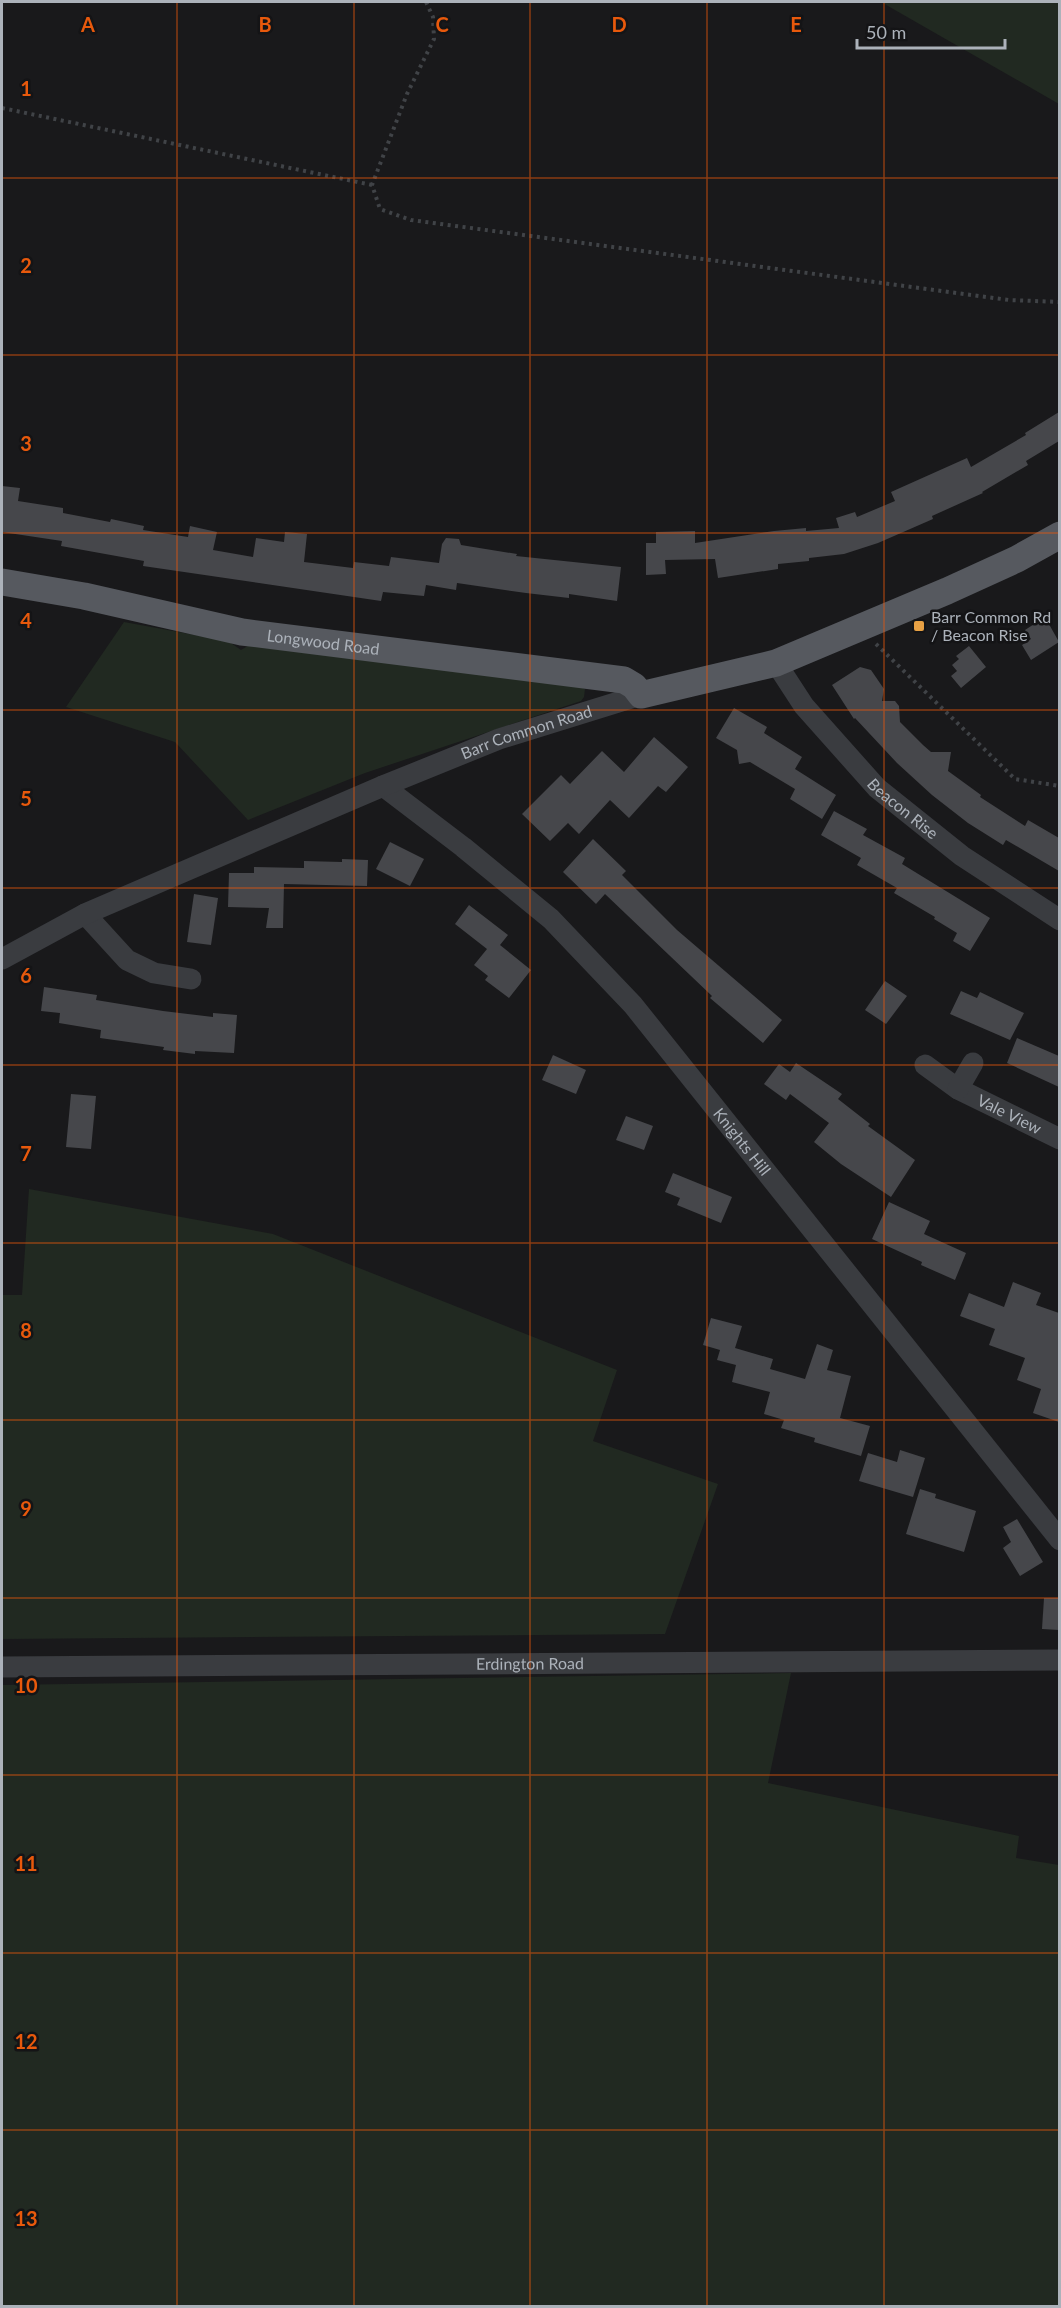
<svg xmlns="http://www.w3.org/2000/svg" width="1061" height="2308" font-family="Lato,sans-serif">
  <rect width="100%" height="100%" fill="#19191b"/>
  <g fill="#212921">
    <polygon points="881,2 1059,2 1059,104"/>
    <polygon points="124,622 228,641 241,650 251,644 580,687 585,689 584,697 581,701 365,773 248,820 175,742 66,707"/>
    <polygon points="29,1189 273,1234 617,1370 593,1441 718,1484 665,1634 2,1639 2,1295 22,1295"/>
    <polygon points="791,1673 768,1783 1019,1836 1016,1858 1059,1865 1059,2306 2,2306 2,1685"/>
  </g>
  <g fill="#46474b">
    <polygon points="1059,412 1059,441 1026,461 1028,465 982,492 983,493 932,516 933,519 878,543 844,554 809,558 809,561 778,564 778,569 718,578 715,559 665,560 666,574 646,575 646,543 656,543 656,532 695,531 695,543 774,531 806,528 806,531 839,528 836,518 855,512 857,517 895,501 891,492 967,458 971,467 1026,435 1025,433"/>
    <polygon points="2,486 20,488 18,501 63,508 63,513 110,522 111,519 144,526 143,530 188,537 190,526 217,532 213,550 253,557 256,538 284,542 285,532 307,534 304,562 353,568 354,562 389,566 391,557 439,563 442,544 446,538 459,539 461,545 517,554 516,556 621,567 617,601 569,594 569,598 526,593 457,583 456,590 426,585 424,596 383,592 381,601 143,566 144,561 61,546 62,541 2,532"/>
    <polygon points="1045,617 1059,642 1031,660 1022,645 1031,639 1025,630"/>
    <polygon points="969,646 986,667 961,688 951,676 957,671 952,665 959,659 956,656"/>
    <polygon points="860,667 871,670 884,689 882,701 895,701 899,706 900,722 923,745 931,752 951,752 948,771 981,795 980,797 1025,826 1028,820 1059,838 1059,871 1006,840 1003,845 968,823 932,795 897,763 855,718 854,719 832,685"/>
    <polygon points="734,708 767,727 764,733 802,757 795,769 836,795 822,819 790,799 795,789 750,762 739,764 737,750 716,738"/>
    <polygon points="654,737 688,767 666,792 658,786 629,818 610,800 579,834 568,823 550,841 522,814 561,775 570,784 602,751 624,772"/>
    <polygon points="834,811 867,829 863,835 905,858 902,864 990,918 970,951 953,941 957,933 934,919 935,917 894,893 897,888 857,865 861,858 821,835"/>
    <polygon points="593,839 626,871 622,875 677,930 782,1020 763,1043 710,998 712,996 605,894 596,904 563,872"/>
    <polygon points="390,842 424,859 410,886 376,869"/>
    <polygon points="342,859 368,860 367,886 284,884 283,928 266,928 269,908 228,907 229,873 254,873 254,867 304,868 304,861 342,862"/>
    <polygon points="194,894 218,898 211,945 187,942"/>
    <polygon points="469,905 508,935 500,945 531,970 509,998 485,980 488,976 474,965 487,949 455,924"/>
    <polygon points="885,981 907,996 886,1024 865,1010"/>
    <polygon points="44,987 97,995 96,1000 163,1011 213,1017 213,1013 237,1015 234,1053 195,1051 195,1054 163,1050 164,1047 100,1038 101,1030 59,1023 60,1013 41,1011"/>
    <polygon points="961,991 977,998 980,992 1024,1013 1010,1040 950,1014"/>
    <polygon points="1017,1038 1059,1056 1059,1087 1007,1063"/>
    <polygon points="553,1055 586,1070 576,1094 542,1080"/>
    <polygon points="796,1063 842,1094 838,1099 870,1124 868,1126 915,1160 891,1197 841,1164 814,1142 829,1123 790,1094 786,1100 764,1084 779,1064 790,1072"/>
    <polygon points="71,1094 96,1096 91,1149 66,1147"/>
    <polygon points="626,1116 653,1126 644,1150 616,1140"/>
    <polygon points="673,1173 732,1197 721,1223 677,1205 680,1198 665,1192"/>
    <polygon points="889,1202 930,1221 924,1234 966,1253 955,1280 921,1265 922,1262 872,1239"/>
    <polygon points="1013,1282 1041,1293 1036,1305 1059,1313 1059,1422 1033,1413 1041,1389 1017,1380 1025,1358 989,1345 995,1329 960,1316 969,1293 1004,1307"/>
    <polygon points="711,1318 742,1326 735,1348 773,1359 770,1369 805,1379 817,1344 833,1350 827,1370 851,1376 840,1418 870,1426 861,1456 814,1442 815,1438 781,1428 784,1420 764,1414 770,1392 732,1382 736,1365 717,1360 720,1350 703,1345"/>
    <polygon points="900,1450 925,1458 913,1497 859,1481 868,1453 897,1462"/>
    <polygon points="920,1489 936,1494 935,1498 976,1511 964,1552 906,1534"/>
    <polygon points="1017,1519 1043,1562 1020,1576 1003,1548 1011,1542 1003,1527"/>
    <polygon points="1044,1598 1059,1598 1059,1630 1042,1629"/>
  </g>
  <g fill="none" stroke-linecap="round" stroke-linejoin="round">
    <g stroke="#404347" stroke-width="4" stroke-dasharray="3 4.5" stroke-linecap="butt">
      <polyline points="426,2 433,17 434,39 407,94 372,185 380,209 411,220 1009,300 1060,302"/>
      <polyline points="2,108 372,185"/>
      <polyline points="876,644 1015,779 1060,786"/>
    </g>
    <g stroke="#3a3c40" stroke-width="21">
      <path id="s1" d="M776 663 804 706 877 788 962 856 1060 920"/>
      <path id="s2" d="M383 786 463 847 551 919 633 1005 1060 1540"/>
      <polyline points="85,914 127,960 154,973 191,979"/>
      <path id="s3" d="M2 959 85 914 383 786 499 739 641 695"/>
      <path id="s4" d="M925 1065 958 1089 1060 1139"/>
      <polyline points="958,1089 973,1063"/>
      <path id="s5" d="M2 1667 1060 1660"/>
    </g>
    <path stroke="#56595f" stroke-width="27" id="s6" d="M2 582 84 596 242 632 624 680 634 686 641 695 776 663 947 591 1017 559 1060 535"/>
  </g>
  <path fill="none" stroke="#e8590c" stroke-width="1.5" stroke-opacity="0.55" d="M177 2V2306M354 2V2306M530 2V2306M707 2V2306M884 2V2306M2 178H1060M2 355H1060M2 533H1060M2 710H1060M2 888H1060M2 1065H1060M2 1243H1060M2 1420H1060M2 1598H1060M2 1775H1060M2 1953H1060M2 2130H1060"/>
  <rect fill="#e8a144" stroke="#141416" stroke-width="2" x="913" y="620" width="12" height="12" rx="3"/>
  <g text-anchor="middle" stroke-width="5" stroke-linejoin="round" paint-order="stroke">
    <g font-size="16" fill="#acb2ba" stroke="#141416" text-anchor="start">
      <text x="931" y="623">Barr Common Rd<tspan x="931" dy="18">/ Beacon Rise</tspan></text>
    </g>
    <g font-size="16" fill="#acb2ba" stroke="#141416">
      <text dy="6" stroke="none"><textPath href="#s6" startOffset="327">Longwood Road</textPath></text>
      <text dy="6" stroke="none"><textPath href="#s3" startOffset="572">Barr Common Road</textPath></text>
      <text dy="6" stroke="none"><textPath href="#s1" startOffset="194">Beacon Rise</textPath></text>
      <text dy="6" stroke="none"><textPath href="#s4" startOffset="98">Vale View</textPath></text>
      <text dy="6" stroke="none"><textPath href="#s2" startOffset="508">Knights Hill</textPath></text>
      <text dy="6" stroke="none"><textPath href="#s5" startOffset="528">Erdington Road</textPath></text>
    </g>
  </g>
  <g font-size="20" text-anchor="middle" font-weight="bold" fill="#e8590c" stroke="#141416" stroke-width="5" stroke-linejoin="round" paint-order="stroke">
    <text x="88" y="32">A</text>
    <text x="265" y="32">B</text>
    <text x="442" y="32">C</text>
    <text x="619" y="32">D</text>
    <text x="796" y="32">E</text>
    <text x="26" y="96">1</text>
    <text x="26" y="273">2</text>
    <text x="26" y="451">3</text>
    <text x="26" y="628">4</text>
    <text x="26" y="806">5</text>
    <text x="26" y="983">6</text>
    <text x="26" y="1161">7</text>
    <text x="26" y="1338">8</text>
    <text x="26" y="1516">9</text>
    <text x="26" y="1693">10</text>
    <text x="26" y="1871">11</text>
    <text x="26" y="2049">12</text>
    <text x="26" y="2226">13</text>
  </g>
  <rect width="1061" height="2308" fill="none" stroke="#acb2ba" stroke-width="6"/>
  <path d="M857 39v9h148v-9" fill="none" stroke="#acb2ba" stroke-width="3"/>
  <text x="866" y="39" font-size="18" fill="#acb2ba" stroke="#141416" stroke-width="4.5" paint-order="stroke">50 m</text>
</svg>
